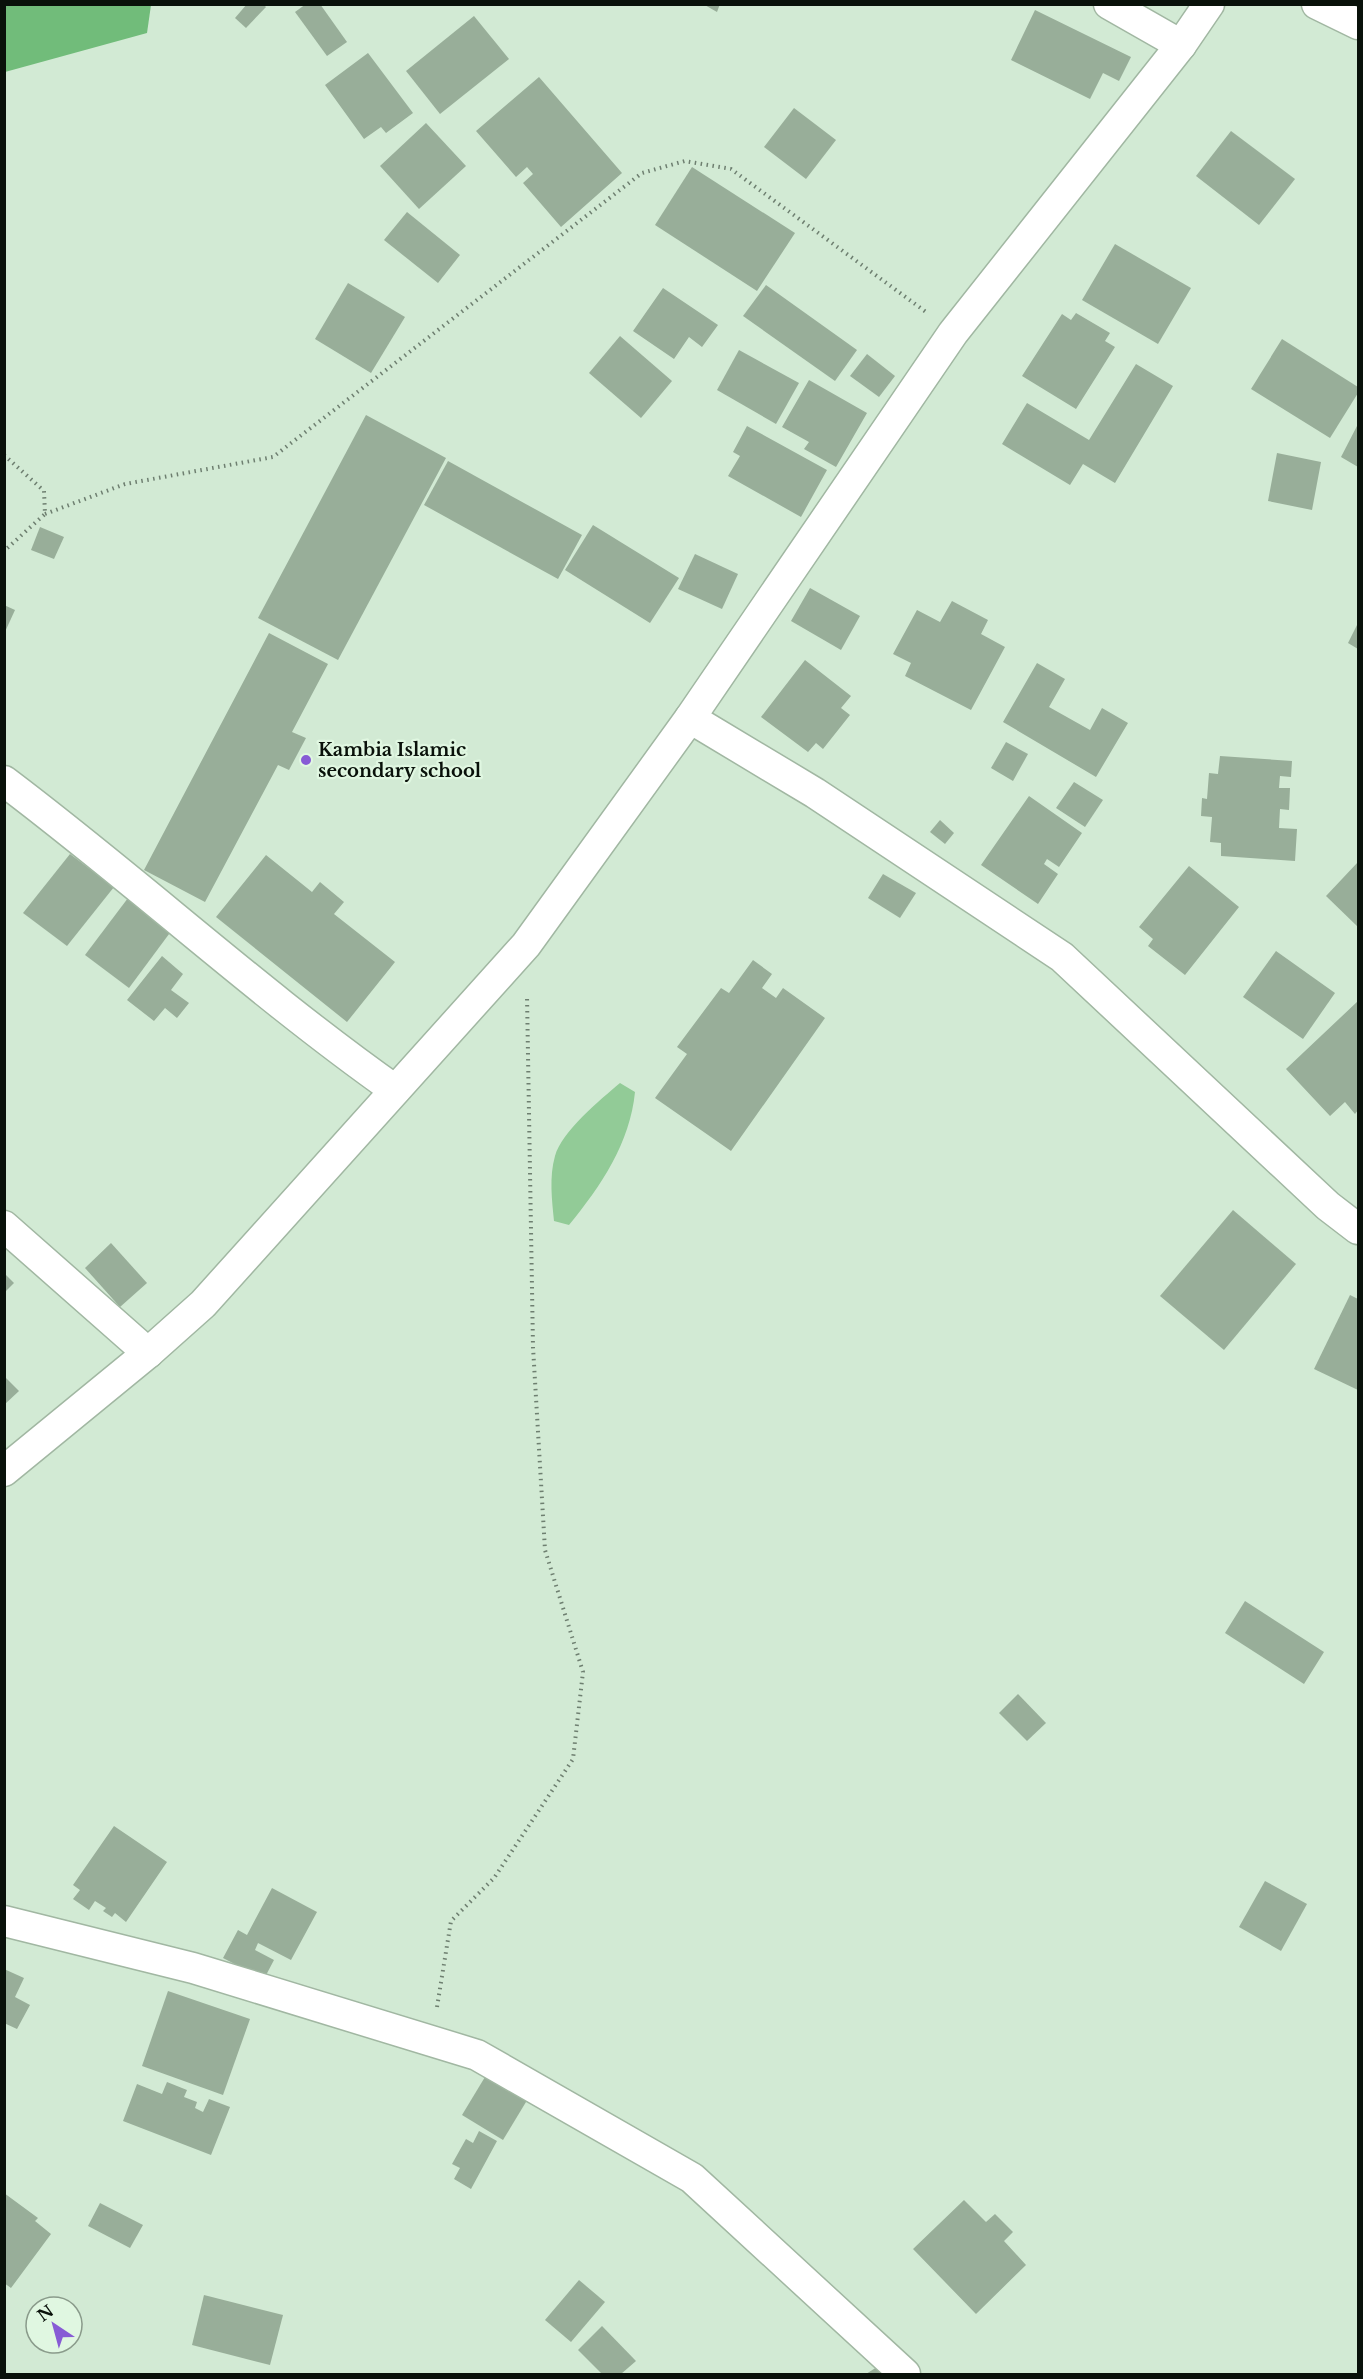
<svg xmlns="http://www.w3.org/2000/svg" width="1363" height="2379" font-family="'Libre Baskerville',serif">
  <rect width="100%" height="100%" fill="#d2ead4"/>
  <path fill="#92cb97" d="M620 1083 635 1092C630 1143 601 1186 569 1225L554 1221C552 1200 549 1177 555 1156 562 1131 600 1100 620 1083Z"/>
  <polygon fill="#71bc7a" points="5,4 151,4 151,5 147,33 5,72"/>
  <g fill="#98ae99">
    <polygon points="247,4 263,4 266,7 246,28 235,18"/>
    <polygon points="306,4 320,4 347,42 327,56 295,12"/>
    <polygon points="703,4 720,4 717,12"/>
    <polygon points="1035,10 1131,57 1119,81 1103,73 1090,99 1011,60"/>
    <polygon points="474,16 509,59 440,114 406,71"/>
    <polygon points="368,53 413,113 386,133 381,127 364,139 325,85"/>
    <polygon points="539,77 622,173 561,227 523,183 533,174 527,167 516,177 476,131"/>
    <polygon points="794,108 836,140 806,179 764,147"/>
    <polygon points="426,123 466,166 419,209 380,166"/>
    <polygon points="1231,131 1295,179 1259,225 1196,176"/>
    <polygon points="692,167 795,233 757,291 655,225"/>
    <polygon points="407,212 460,255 438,283 384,240"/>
    <polygon points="1115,244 1191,288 1158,344 1082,300"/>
    <polygon points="348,283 405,317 371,373 315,339"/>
    <polygon points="766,285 857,350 835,381 743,316"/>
    <polygon points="663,288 718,325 702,347 689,337 674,359 633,331"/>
    <polygon points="1076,313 1110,333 1105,341 1115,347 1076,409 1022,376 1062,314 1071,320"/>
    <polygon points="620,336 672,381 641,418 589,373"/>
    <polygon points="1282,339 1358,387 1358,393 1330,438 1251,389"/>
    <polygon points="739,350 799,383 776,424 717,390"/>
    <polygon points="867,354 895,376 879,397 850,376"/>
    <polygon points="1136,364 1173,386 1115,483 1083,464 1070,485 1002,444 1027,403 1089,440"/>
    <polygon points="809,380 867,413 836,467 804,449 809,442 782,427"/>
    <polygon points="366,415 446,458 338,660 258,618"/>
    <polygon points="1358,424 1358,467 1341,457"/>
    <polygon points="747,426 827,470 801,517 728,476 740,456 733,452"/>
    <polygon points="1277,453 1321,462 1312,510 1268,501"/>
    <polygon points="448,461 582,535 558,579 424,505"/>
    <polygon points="593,525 679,578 650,623 565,570"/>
    <polygon points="40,527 64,537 54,559 31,550"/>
    <polygon points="695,554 738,574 722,609 678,589"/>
    <polygon points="810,588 860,616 841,650 791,621"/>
    <polygon points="952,601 988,620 981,634 1005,647 971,710 905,676 911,663 893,654 917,610 940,622"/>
    <polygon points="4,605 15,610 4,634"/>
    <polygon points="1358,623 1358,649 1348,643"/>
    <polygon points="269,633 328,664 292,732 306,738 289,770 278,765 205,902 144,870"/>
    <polygon points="805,660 851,696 841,708 850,715 823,749 816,743 808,752 761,717"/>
    <polygon points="1037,663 1065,679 1049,707 1090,730 1102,708 1128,723 1096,777 1003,722"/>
    <polygon points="1006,742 1028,754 1013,781 991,768"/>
    <polygon points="1220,756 1292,761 1291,777 1280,776 1279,788 1290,788 1289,810 1280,809 1279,828 1297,829 1295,861 1221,856 1221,843 1210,842 1212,817 1201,816 1202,798 1207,799 1209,773 1218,774"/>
    <polygon points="1074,782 1103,800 1085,827 1056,808"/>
    <polygon points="1029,796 1082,833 1059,867 1047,859 1044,864 1058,874 1038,904 981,865"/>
    <polygon points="940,820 954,833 945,844 930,832"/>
    <polygon points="70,854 114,887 67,946 23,913"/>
    <polygon points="266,855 312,892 320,882 344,902 334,914 395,962 347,1022 216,917"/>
    <polygon points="1358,862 1358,927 1326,896"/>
    <polygon points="1189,866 1239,907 1185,975 1148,946 1153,939 1139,927"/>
    <polygon points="883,874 916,893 900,918 868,898"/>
    <polygon points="128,898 172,930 129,988 85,955"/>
    <polygon points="1276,951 1335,993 1303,1039 1243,997"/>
    <polygon points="162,956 183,974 171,990 189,1003 177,1018 165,1008 154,1021 127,1000"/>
    <polygon points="753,960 772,974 762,988 776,998 783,988 825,1018 731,1151 655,1098 687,1054 677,1047 721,988 729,993"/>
    <polygon points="1358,1001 1358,1110 1355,1114 1345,1102 1330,1116 1286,1069"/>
    <polygon points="1233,1210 1296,1264 1224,1350 1160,1296"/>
    <polygon points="111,1243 147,1283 120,1307 85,1268"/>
    <polygon points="4,1273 14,1283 4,1293"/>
    <polygon points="1350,1295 1358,1299 1358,1390 1314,1369"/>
    <polygon points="4,1376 19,1391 4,1405"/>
    <polygon points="1245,1601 1324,1652 1304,1684 1225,1633"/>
    <polygon points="1018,1694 1046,1723 1027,1741 999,1713"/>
    <polygon points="114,1826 167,1862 126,1922 115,1913 112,1917 103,1911 106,1908 95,1901 89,1910 73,1899 80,1890 73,1885"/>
    <polygon points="1265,1881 1307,1904 1281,1951 1239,1927"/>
    <polygon points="272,1888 317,1912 291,1960 258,1943 255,1950 274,1960 264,1979 223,1958 238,1930 247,1935"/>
    <polygon points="4,1969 24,1978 15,1997 30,2005 17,2029 4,2023"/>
    <polygon points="168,1991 250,2019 223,2095 142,2066"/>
    <polygon points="488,2072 529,2097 503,2140 462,2115"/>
    <polygon points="167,2082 187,2090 184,2097 197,2102 195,2108 203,2112 209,2099 230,2107 211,2155 123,2121 137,2084 162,2094"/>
    <polygon points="479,2131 497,2141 471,2189 454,2179 460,2168 452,2164 466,2139 473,2143"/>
    <polygon points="4,2193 38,2218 35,2221 51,2234 11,2288 4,2283"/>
    <polygon points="964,2200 986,2222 995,2214 1013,2232 1004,2241 1026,2265 976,2314 913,2249"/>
    <polygon points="100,2203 143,2225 130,2248 88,2226"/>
    <polygon points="579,2280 605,2302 571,2342 545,2320"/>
    <polygon points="204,2295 283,2315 270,2365 192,2345"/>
    <polygon points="602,2326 636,2361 621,2374 602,2374 578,2350"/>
    <polygon points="877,2367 883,2374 866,2374"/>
  </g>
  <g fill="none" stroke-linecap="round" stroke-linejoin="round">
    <defs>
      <g id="minor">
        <polyline points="1109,4 1181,45"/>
        <polyline points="1317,4 1358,24"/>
        <polyline points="690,718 815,793 1062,957 1328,1206 1358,1229"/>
        <path d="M4 781C137 881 259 994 395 1090"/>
        <polyline points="4,1226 148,1353"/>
        <polyline points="4,1471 148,1353 203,1304 526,945 690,718 953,333 1181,45 1209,4"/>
        <polyline points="4,1921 193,1968 477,2055 692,2178 905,2374"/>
      </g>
    </defs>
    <use href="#minor" stroke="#a1b7a2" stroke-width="33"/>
    <g stroke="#6e7f70" stroke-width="4" stroke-dasharray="1.5 4.5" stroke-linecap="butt">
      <polyline points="4,455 44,491 45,514 4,551"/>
      <polyline points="45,514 125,484 273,457 642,173 685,161 731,169 926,312"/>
      <polyline points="437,2007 451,1921 494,1878 573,1759 583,1672 545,1550 533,1347 527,996"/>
    </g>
    <use href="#minor" stroke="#fff" stroke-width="30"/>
  </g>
  <circle fill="#875bd5" stroke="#e0f7e1" stroke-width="2" cx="306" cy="760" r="6"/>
  <g text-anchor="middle" stroke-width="4.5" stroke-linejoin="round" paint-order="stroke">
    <g font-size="18" font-weight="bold" fill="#09110a" stroke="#e0f7e1" text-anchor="start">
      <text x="318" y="756">Kambia Islamic<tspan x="318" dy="21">secondary school</tspan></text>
    </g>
  </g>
  <rect width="1363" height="2379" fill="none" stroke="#09110a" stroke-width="12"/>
  <g transform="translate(54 2325) rotate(324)"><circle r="28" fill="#e0f7e1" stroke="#8a9b8b" stroke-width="1.5"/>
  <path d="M0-4.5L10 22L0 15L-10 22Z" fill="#875bd5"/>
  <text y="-9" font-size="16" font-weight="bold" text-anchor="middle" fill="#09110a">N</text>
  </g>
</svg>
